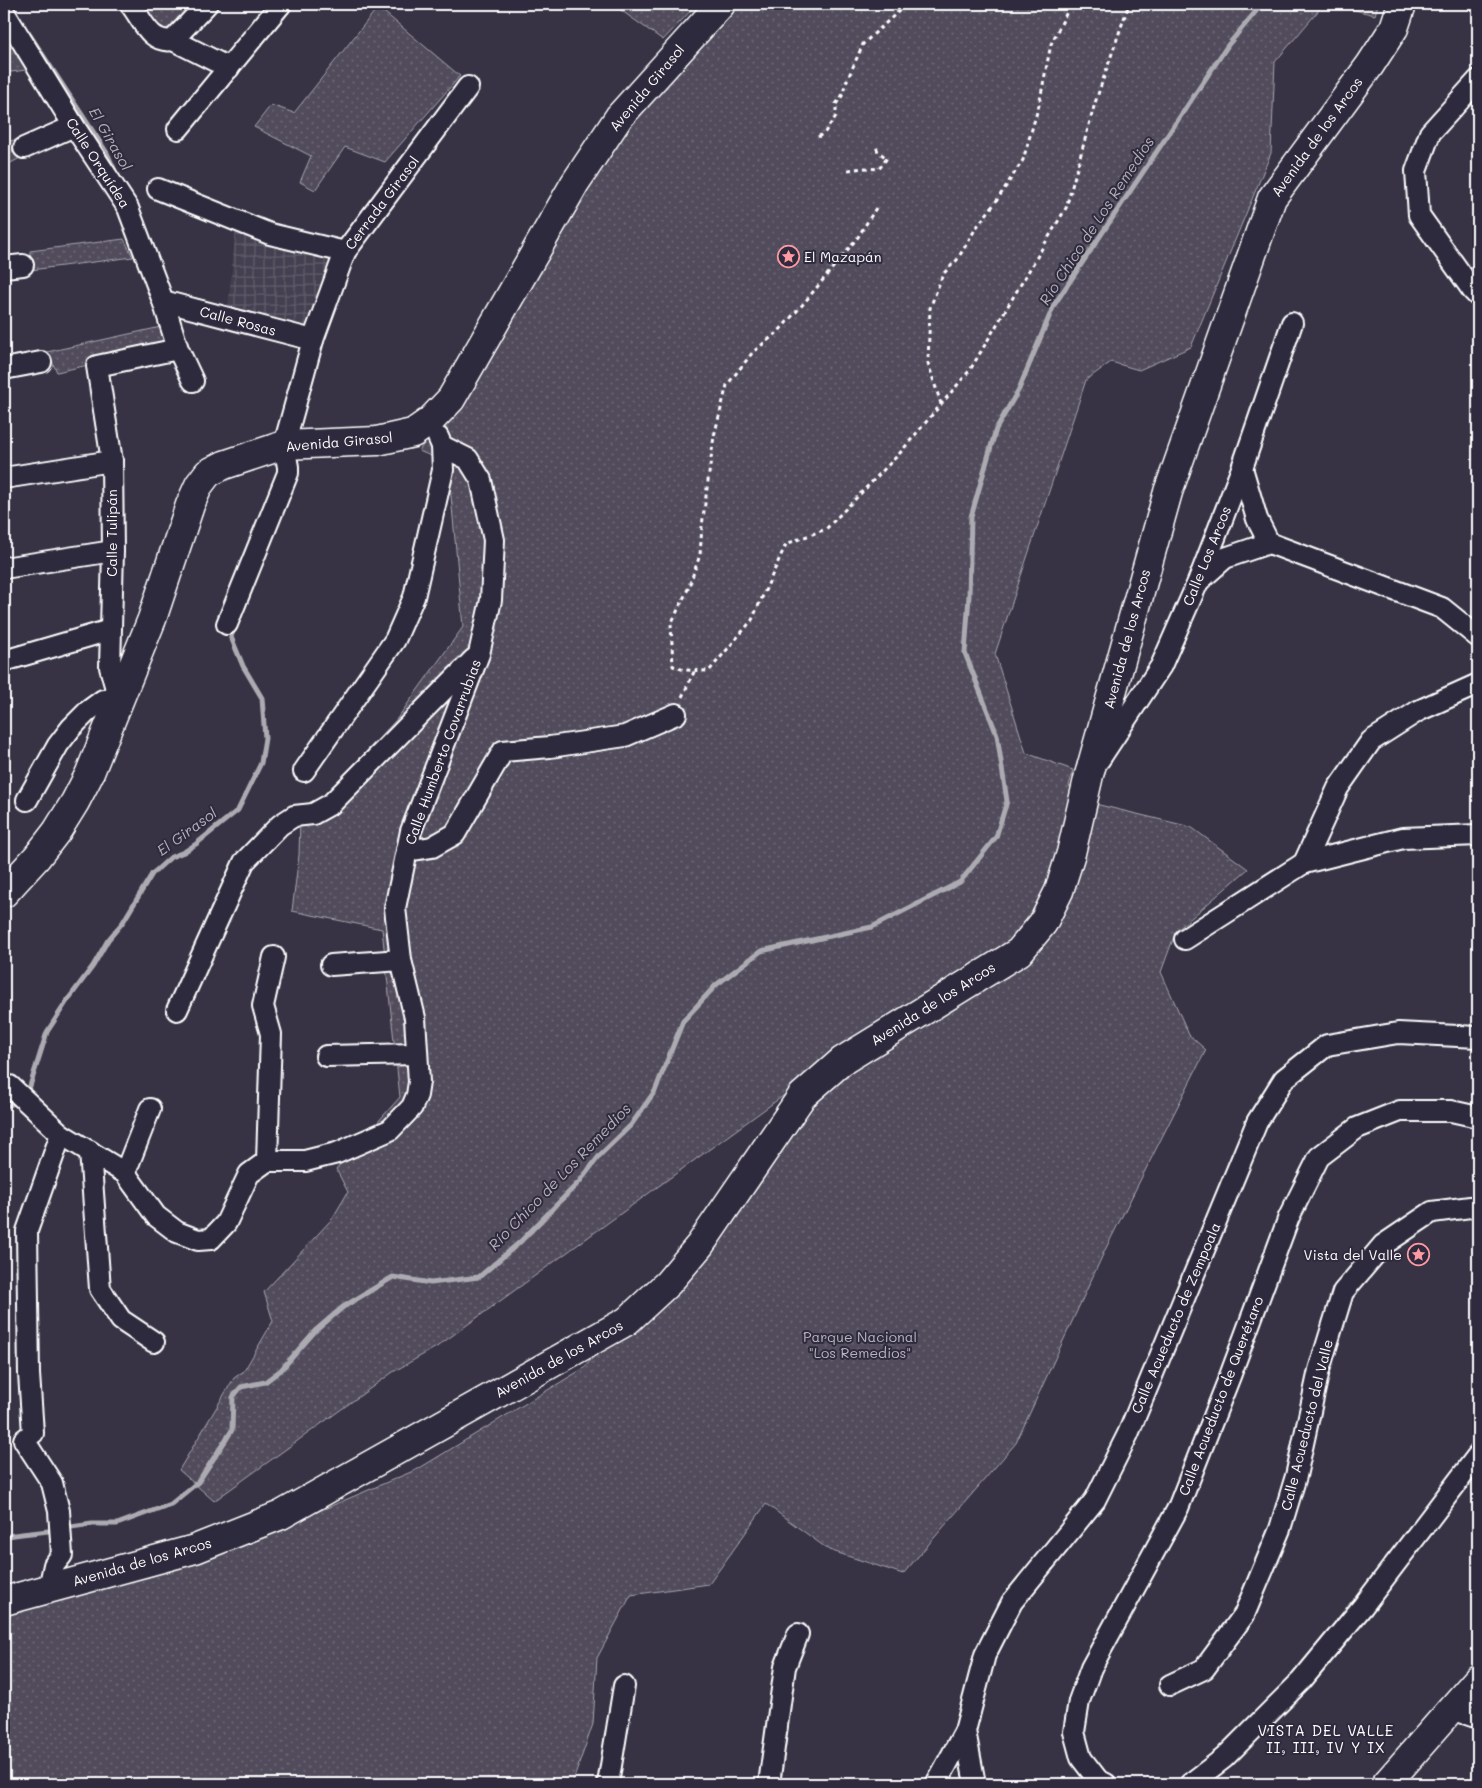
<svg xmlns="http://www.w3.org/2000/svg" width="1482" height="1788" font-family="Mali,sans-serif">
  <defs>
    <pattern id="industrial-grid" width="8" height="8" patternUnits="userSpaceOnUse" patternTransform="scale(1.25)"><rect width="8" height="8" fill="#444051"/><path d="M0 4h8M4 0v8" fill="none" stroke="#605d6b"/></pattern>
    <pattern id="grass-dots" width="8" height="8" patternUnits="userSpaceOnUse" patternTransform="scale(1.25)"><rect width="8" height="8" fill="#514c5c"/><path d="M2 2h.1M6 6h.1" fill="none" stroke="#6b6774" stroke-width="1.8" stroke-linecap="round"/></pattern>
  </defs>
  <rect width="100%" height="100%" fill="#373345"/>
  <filter id="ink" filterUnits="userSpaceOnUse"><feTurbulence type="fractalNoise" baseFrequency=".02" numOctaves="2"/><feDisplacementMap in="SourceGraphic" scale="10" xChannelSelector="R" yChannelSelector="G"/><feConvolveMatrix kernelMatrix="1 2 1 2 8 2 1 2 1" color-interpolation-filters="sRGB"/></filter>
  <g filter="url(#ink)">
    <polygon fill="url(#industrial-grid)" points="236,227 333,256 310,331 228,308"/>
    <g fill="url(#grass-dots)" stroke="#a8a6ae">
      <polygon points="132,4 197,4 169,36"/>
      <polygon points="612,4 697,4 663,40"/>
      <polygon points="735,4 1324,4 1275,62 1271,153 1191,347 1139,370 1111,362 1086,380 995,654 1026,753 1073,770 1069,786 1091,803 1191,827 1248,869 1176,931 1161,972 1189,1035 1206,1050 1106,1248 1016,1443 903,1574 829,1550 766,1504 709,1584 631,1595 597,1658 593,1724 572,1784 4,1784 4,1613 244,1543 418,1469 584,1368 813,1107 794,1088 438,1346 393,1372 214,1501 179,1470 234,1378 244,1371 273,1321 264,1292 332,1219 348,1192 336,1169 400,1097 382,929 292,911 299,855 300,822 396,720 463,627 448,463 419,451 469,377 631,115"/>
      <polygon points="1330,4 1378,4 1375,15"/>
      <polygon points="378,7 460,76 385,162 345,147 315,190 300,182 311,156 254,127 271,105 294,113"/>
      <polygon points="18,47 26,70 4,73 4,48"/>
      <polygon points="15,140 22,157 5,166 8,205 4,205 4,142"/>
      <polygon points="124,239 133,257 31,270 30,251"/>
      <polygon points="161,327 168,347 57,372 47,352"/>
    </g>
    <g fill="none" stroke-linecap="round" stroke-linejoin="round">
      <g stroke="#adabb2" stroke-width="5">
        <polyline points="28,32 107,153 116,173"/>
        <polyline points="25,1094 30,1086 47,1032 67,1001 93,966 108,940 123,922 152,874 171,857 184,852 196,844 238,810 261,763 265,738 262,698 243,666 231,637 235,626"/>
        <polyline points="4,1107 12,1104 19,1100"/>
        <polyline points="64,1528 92,1524 117,1524 171,1504 198,1482 227,1438 232,1430 233,1397 241,1387 265,1382 281,1370 315,1331 343,1307 393,1277 431,1283 479,1277 520,1242 580,1181 600,1155 631,1125 655,1091 683,1021 716,985 761,951 872,927 960,882 996,837 1007,801 997,735 965,653 969,596 971,517 996,429 1019,389 1054,305 1228,45 1262,4"/>
        <path d="M4 1537C21 1533 38 1533 55 1530"/>
      </g>
      <defs>
        <g id="street">
          <path d="M130 4C142 18 149 44 173 40L207 4"/>
          <polyline points="4,12 74,126 128,208 163,301 178,349 193,381"/>
          <polyline points="173,40 229,68"/>
          <polyline points="1478,80 1430,133 1416,171 1419,215 1473,291 1478,296"/>
          <polyline points="178,129 281,4"/>
          <polyline points="24,148 74,126"/>
          <polyline points="158,189 270,234 345,252"/>
          <polyline points="4,267 23,265"/>
          <polyline points="163,301 313,340"/>
          <polyline points="4,369 41,362"/>
          <polyline points="1242,468 1257,519 1269,543"/>
          <polyline points="4,478 112,461"/>
          <polyline points="4,568 113,551"/>
          <polyline points="1200,580 1225,558 1269,543 1442,608 1478,637"/>
          <polyline points="227,624 288,473 288,467 284,445 313,340 345,252 468,87"/>
          <polyline points="4,661 110,630"/>
          <polyline points="1099,760 1161,666 1198,582 1242,468 1292,323"/>
          <polyline points="304,771 395,640 414,597 443,470 442,446 438,437"/>
          <polyline points="27,800 58,745 71,728 88,711 103,700 119,700 110,667 113,551 112,461 97,366 178,349"/>
          <polyline points="407,851 432,847 455,834 503,751 550,747 625,736 676,714"/>
          <polyline points="1304,863 1338,788 1371,741 1418,711 1478,684"/>
          <polyline points="1185,939 1304,863 1403,838 1478,835"/>
          <polyline points="331,965 401,960"/>
          <polyline points="177,1010 244,862 280,825 294,816 313,814 331,804 474,659"/>
          <polyline points="326,1056 417,1054"/>
          <polyline points="4,1087 10,1086 61,1134 125,1173 156,1216 177,1232 198,1240 211,1239 226,1223 249,1174 267,1161 305,1161 337,1153 390,1130 412,1107 417,1095 419,1082 415,1018 401,960 395,908 411,831 479,654 491,600 494,540 481,480 468,459 442,446"/>
          <polyline points="90,1151 100,1289 121,1320 154,1342"/>
          <polyline points="267,1161 271,1034 263,1006 274,957"/>
          <polyline points="125,1173 150,1109"/>
          <polyline points="49,1588 54,1565 62,1555 59,1511 52,1483 24,1440 33,1433 29,1374 27,1231 61,1134"/>
          <polyline points="1170,1685 1204,1669 1244,1615 1280,1529 1296,1476 1319,1370 1343,1292 1383,1245 1432,1212 1478,1206"/>
          <polyline points="1452,1709 1478,1718"/>
          <polyline points="965,1731 975,1784"/>
          <polyline points="608,1784 624,1686"/>
          <polyline points="769,1784 785,1667 798,1634"/>
          <polyline points="936,1784 965,1731 985,1655 1012,1602 1095,1500 1128,1434 1257,1122 1284,1079 1327,1045 1398,1033 1478,1037"/>
          <polyline points="1106,1784 1098,1780 1081,1758 1074,1732 1079,1701 1091,1668 1178,1508 1230,1376 1289,1217 1319,1157 1357,1128 1400,1111 1451,1111 1478,1117"/>
          <polyline points="1190,1784 1224,1758 1301,1681 1363,1606 1478,1455"/>
        </g>
        <g id="secondary">
          <polyline points="4,893 37,857 57,831 75,802 89,775 152,619 190,505 199,485 208,473 224,465 284,445 377,441 413,433 430,421 451,399 575,183 619,117 721,4"/>
          <polyline points="4,1601 195,1549 281,1515 627,1321 668,1283 700,1245 802,1096 842,1061 1019,952 1043,923 1059,891 1071,853 1089,775 1168,492 1272,198 1370,65 1394,28 1402,4"/>
          <polyline points="1386,1784 1478,1679"/>
        </g>
      </defs>
      <use href="#street" stroke="#fff" stroke-width="24"/>
      <use href="#secondary" stroke="#fff" stroke-width="31"/>
      <g stroke="#fff" stroke-width="3" stroke-dasharray="4 4" stroke-linecap="butt">
        <polyline points="818,137 825,132 836,116 836,104 842,96 845,85 863,44 899,11 912,4"/>
        <polyline points="848,170 863,168 879,169 887,158 878,152 876,146"/>
        <polyline points="876,208 858,237 804,303 778,332 753,352 727,385 714,436 702,526 700,555 688,589 671,624 673,666 684,670 709,671 752,620 786,544 826,529 899,454 970,370 1066,208 1095,103 1129,4"/>
        <polyline points="941,404 928,363 930,308 943,274 957,260 976,228 995,203 1023,160 1039,105 1051,44 1071,4"/>
        <polyline points="682,697 695,670"/>
      </g>
      <use href="#street" stroke="#2f2a3d" stroke-width="20"/>
      <use href="#secondary" stroke="#2f2a3d" stroke-width="28"/>
    </g>
  </g>
  <defs>
    <symbol id="sight-ring" viewBox="-11 -11 22 22"><circle r="9.5" fill="#2f2a3d" stroke="#ff9aa2" stroke-width="1.5"/><path d="M0-6L1.8-2.2L6-1.7L2.9 1.2L3.7 5.4L0 3.3L-3.7 5.4L-2.9 1.2L-6-1.7L-1.8-2.2Z" fill="#ff9aa2"/></symbol>
  </defs>
  <g fill-rule="evenodd">
    <use href="#sight-ring" x="776" y="244" width="25" height="25"/>
    <use href="#sight-ring" x="1406" y="1242" width="25" height="25"/>
  </g>
  <g text-anchor="middle" stroke-width="4" stroke-linejoin="round" paint-order="stroke">
    <g font-size="14" fill="#fff" stroke="#2f2a3d">
      <text transform="translate(647 88) rotate(-50)" y="5">Avenida Girasol</text>
      <text transform="translate(1317 137) rotate(-54)" y="5">Avenida de los Arcos</text>
      <text transform="translate(98 163) rotate(57)" y="5">Calle Orquídea</text>
      <text transform="translate(382 203) rotate(-53)" y="5">Cerrada Girasol</text>
      <text transform="translate(238 321) rotate(15)" y="5">Calle Rosas</text>
      <text transform="translate(339 442) rotate(-5)" y="5">Avenida Girasol</text>
      <text transform="translate(112 533) rotate(-90)" y="5">Calle Tulipán</text>
      <text transform="translate(1207 556) rotate(-68)" y="5">Calle Los Arcos</text>
      <text transform="translate(1127 639) rotate(-75)" y="5">Avenida de los Arcos</text>
      <text transform="translate(443 752) rotate(-70)" y="5">Calle Humberto Covarrubias</text>
      <text transform="translate(933 1004) rotate(-32)" y="5">Avenida de los Arcos</text>
      <text transform="translate(1176 1318) rotate(-67)" y="5">Calle Acueducto de Zempoala</text>
      <text transform="translate(559 1359) rotate(-29)" y="5">Avenida de los Arcos</text>
      <text transform="translate(1221 1396) rotate(-69)" y="5">Calle Acueducto de Querétaro</text>
      <text transform="translate(1307 1425) rotate(-76)" y="5">Calle Acueducto del Valle</text>
      <text transform="translate(142 1562) rotate(-16)" y="5">Avenida de los Arcos</text>
    </g>
    <g font-size="14" fill="#fff" stroke="#2f2a3d" text-anchor="start">
      <text x="804" y="262">El Mazapán</text>
      <text x="1402" y="1260" text-anchor="end">Vista del Valle</text>
    </g>
    <g font-size="14" fill="#b9b7be" stroke="#2f2a3d">
      <text x="860" y="1342">Parque Nacional<tspan x="860" dy="16">"Los Remedios"</tspan></text>
    </g>
    <g font-size="15" font-style="italic" fill="#b4b2b9" stroke="#2f2a3d">
      <text transform="translate(110 139) rotate(60)" y="5">El Girasol</text>
      <text transform="translate(1097 221) rotate(-57)" y="5">Río Chico de Los Remedios</text>
      <text transform="translate(187 832) rotate(-36)" y="5">El Girasol</text>
      <text transform="translate(560 1177) rotate(-46)" y="5">Río Chico de Los Remedios</text>
    </g>
    <g font-size="15" letter-spacing="1" fill="#fff" stroke="#2f2a3d">
      <text x="1326" y="1736">VISTA DEL VALLE<tspan x="1326" dy="17">II, III, IV Y IX</tspan></text>
    </g>
  </g>
  <rect width="1482" height="1788" fill="none" stroke="#2f2a3d" stroke-width="20"/>
  <rect x="10" y="10" width="1462" height="1768" fill="none" stroke="#fff" stroke-width="2" filter="url(#ink)"/>
</svg>
